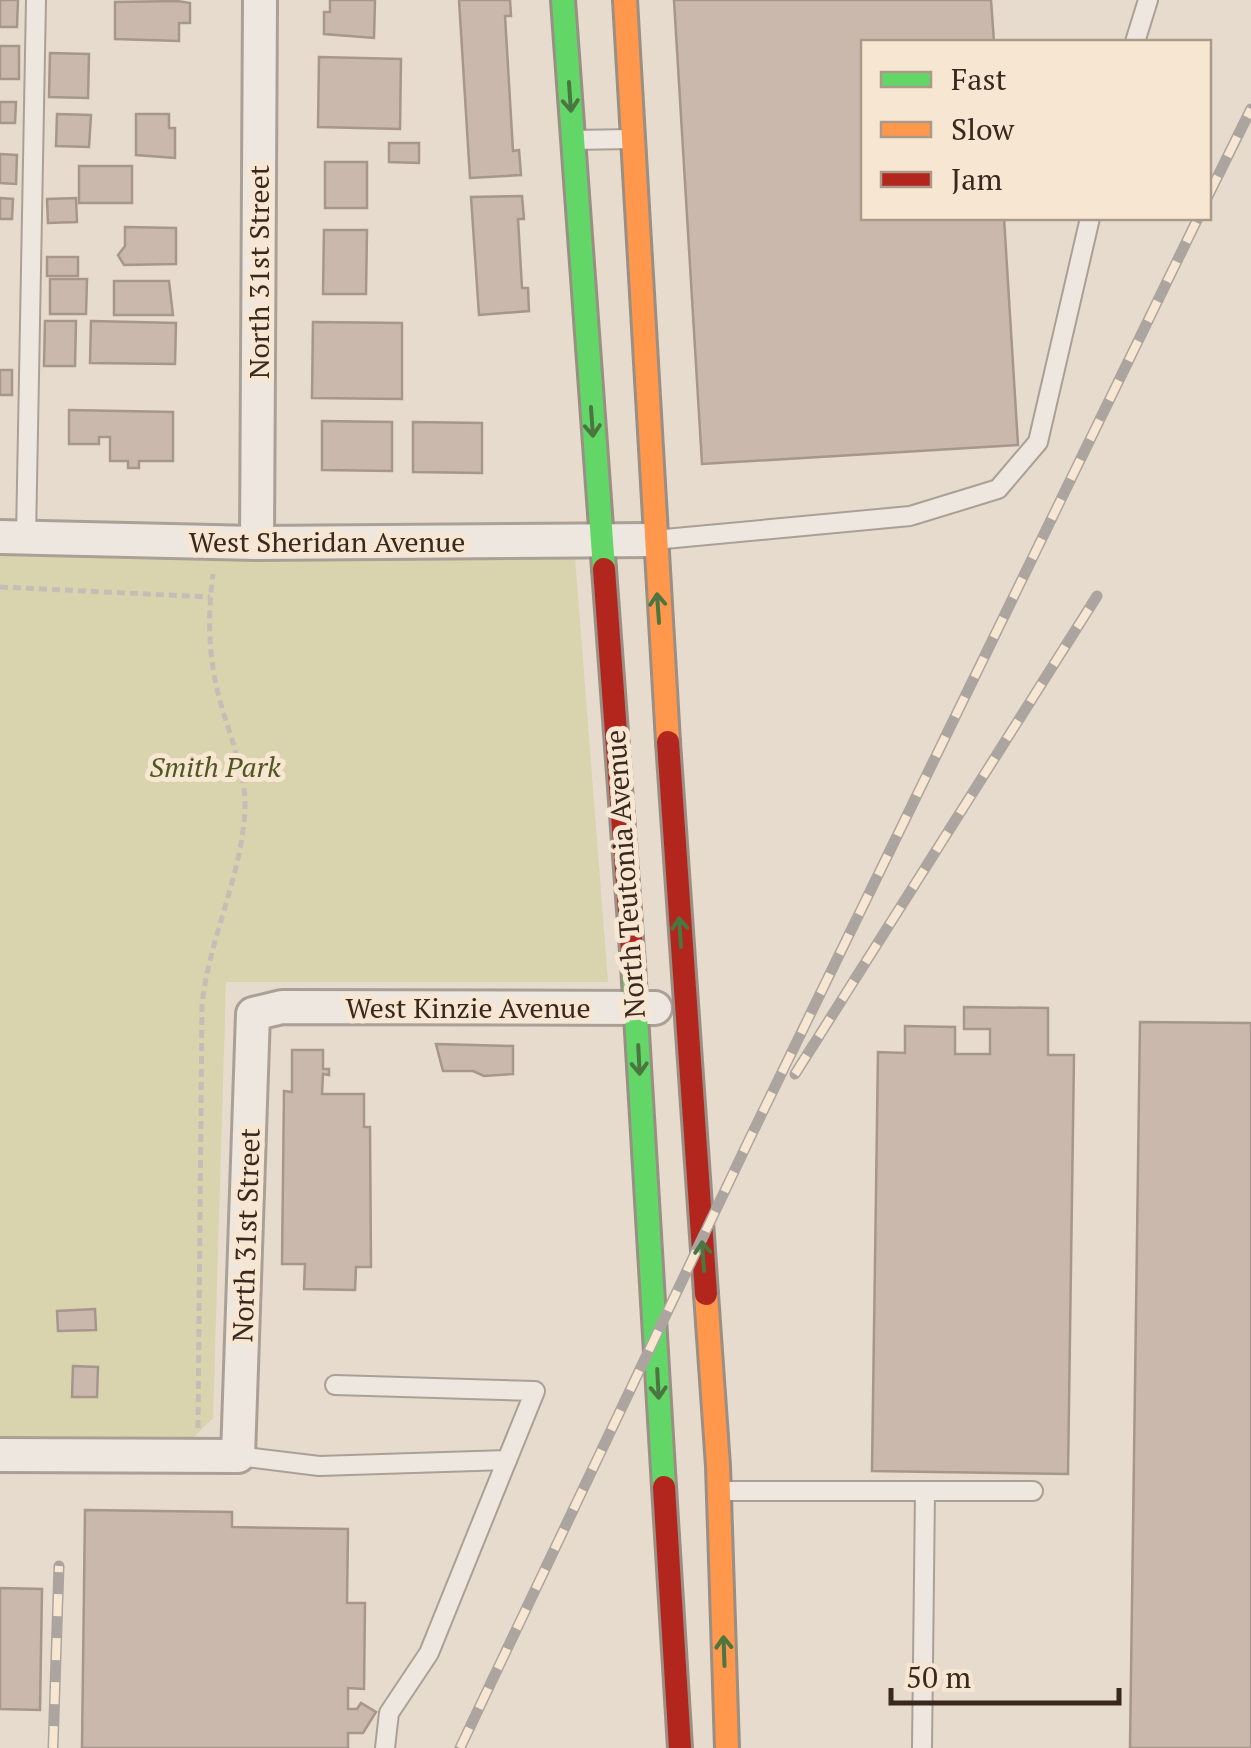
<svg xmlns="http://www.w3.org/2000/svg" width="1251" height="1748" font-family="'PT Serif',serif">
  <rect width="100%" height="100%" fill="#e6dbcc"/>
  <polygon fill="#d9d4ae" points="0,550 575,557 608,982 226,982 213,1418 193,1438 0,1436"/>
  <g fill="#cab8ad" stroke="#a6968b" stroke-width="2.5">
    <polygon points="0,0 18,0 17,27 0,27"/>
    <polygon points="330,0 375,0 374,38 324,34 324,12 330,12"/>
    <polygon points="459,0 510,0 511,16 505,16 513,151 519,150 521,175 470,178"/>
    <polygon points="674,0 991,0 994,42 864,42 864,218 1004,218 1018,445 702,464"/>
    <polygon points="177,1 190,3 190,23 179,23 179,41 115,39 115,2"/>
    <rect x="0" y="46" width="19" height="33"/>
    <polygon points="50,53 89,54 88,98 49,97"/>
    <polygon points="319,57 401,59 400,129 318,127"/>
    <polygon points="0,102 16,102 15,123 0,123"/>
    <polygon points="57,114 91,115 89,147 56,146"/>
    <polygon points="136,114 169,114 169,128 175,128 175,158 136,155"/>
    <polygon points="389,143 419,143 419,163 389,162"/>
    <polygon points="0,154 17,155 16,184 0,183"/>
    <rect x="325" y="162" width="42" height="46"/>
    <rect x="79" y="166" width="53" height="37"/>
    <polygon points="522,196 524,219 518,219 522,288 528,288 529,311 479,315 471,197"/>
    <polygon points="0,198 13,199 12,219 0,219"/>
    <polygon points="76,198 77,222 48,223 47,199"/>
    <polygon points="125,227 176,228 176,264 124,265 118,255 125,246"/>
    <polygon points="324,230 367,230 366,294 323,294"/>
    <rect x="47" y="257" width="31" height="19"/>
    <polygon points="50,279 87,279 86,314 50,314"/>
    <polygon points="114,281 169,281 173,315 114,315"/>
    <polygon points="45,321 76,321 75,366 44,366"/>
    <polygon points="91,321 176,323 175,364 90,363"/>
    <polygon points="313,322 402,323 402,399 312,398"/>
    <rect x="0" y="370" width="12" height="25"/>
    <polygon points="69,410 173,412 173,461 139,461 139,468 128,468 128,461 110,461 110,437 99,437 99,444 69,444"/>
    <polygon points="322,421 392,422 392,471 322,470"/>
    <polygon points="413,422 482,423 482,473 413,472"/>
    <polygon points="964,1007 1048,1008 1048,1055 1074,1055 1068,1474 872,1471 878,1052 905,1053 905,1026 955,1027 955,1054 990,1054 990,1029 964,1029"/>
    <polygon points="1140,1022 1251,1023 1251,1748 1130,1748"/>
    <polygon points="436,1044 513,1046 513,1074 484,1076 473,1071 443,1071"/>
    <polygon points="292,1050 323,1050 323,1069 329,1069 329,1075 323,1074 322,1094 364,1094 364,1127 370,1127 371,1267 356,1267 355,1290 304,1289 305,1264 282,1264 284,1091 292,1092"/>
    <polygon points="95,1309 96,1330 58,1331 57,1311"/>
    <polygon points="73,1366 98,1367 97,1397 72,1397"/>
    <polygon points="85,1510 232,1512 232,1527 348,1529 347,1603 365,1603 364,1689 348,1688 348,1709 357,1709 361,1703 376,1712 363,1733 348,1733 348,1748 82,1748"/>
    <polygon points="0,1588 42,1589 40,1710 0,1709"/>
  </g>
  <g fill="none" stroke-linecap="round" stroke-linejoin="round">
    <defs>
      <g id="lane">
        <polyline points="1135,42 1148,0"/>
        <polyline points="573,140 632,139"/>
        <polyline points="26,537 36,0"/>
        <polyline points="654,540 910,516 998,489 1038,442 1090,218"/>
        <polyline points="238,1456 319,1466 507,1460 535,1391 335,1385"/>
        <polyline points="721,1491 925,1491"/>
        <polyline points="385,1748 389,1713 429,1653 507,1460"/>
        <polyline points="922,1748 925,1491 1033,1491"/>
      </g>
      <g id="street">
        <polyline points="0,537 257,543 654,540"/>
        <polyline points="257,543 260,0"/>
        <polyline points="0,1455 238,1456 253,1014 282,1007 655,1008"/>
      </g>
      <g id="fast">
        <polyline points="563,0 604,569"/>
        <polyline points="633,965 664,1487"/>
      </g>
      <g id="slow">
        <polyline points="625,0 668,742"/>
        <polyline points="706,1294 718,1466 727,1748"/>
      </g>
      <g id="jam">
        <polyline points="604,569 633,965"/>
        <polyline points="668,742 706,1294"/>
        <polyline points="664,1487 680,1748"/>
      </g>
    </defs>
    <use href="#lane" stroke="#aba096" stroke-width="22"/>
    <use href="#street" stroke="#aba096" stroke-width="38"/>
    <use href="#fast" stroke="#9a8f85" stroke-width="28"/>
    <use href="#slow" stroke="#9a8f85" stroke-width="28"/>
    <use href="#jam" stroke="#9a8f85" stroke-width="28"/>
    <g stroke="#c6beb6" stroke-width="5" stroke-dasharray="8 5" stroke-linecap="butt">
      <polyline points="0,587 210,597"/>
      <path d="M198 1428 202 1005C209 938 242 876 245 809 246 767 226 729 217 689 208 650 208 613 213 574"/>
    </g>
    <use href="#lane" stroke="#ede7df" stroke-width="18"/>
    <use href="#street" stroke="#ede7df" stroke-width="32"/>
    <use href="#fast" stroke="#63d668" stroke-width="22"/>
    <use href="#slow" stroke="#ff974d" stroke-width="22"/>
    <use href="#jam" stroke="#b3261e" stroke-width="22"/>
    <defs>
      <g id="rail">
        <polyline points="1208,196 1251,109"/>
        <polyline points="795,1074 1097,596"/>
        <polyline points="53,1748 59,1566"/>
        <polyline points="460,1748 749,1140 1198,218"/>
      </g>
    </defs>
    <use href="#rail" stroke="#aca59f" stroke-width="11"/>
    <use href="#rail" stroke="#f7e7d2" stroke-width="8" stroke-dasharray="22" stroke-linecap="butt"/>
  </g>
  <defs><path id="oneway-shaft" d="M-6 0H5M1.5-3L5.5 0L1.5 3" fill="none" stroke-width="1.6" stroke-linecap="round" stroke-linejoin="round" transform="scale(2.5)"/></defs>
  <g stroke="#4c763f">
    <use href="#oneway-shaft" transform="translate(570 97) rotate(86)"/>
    <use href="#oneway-shaft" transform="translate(592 422) rotate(86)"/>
    <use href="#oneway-shaft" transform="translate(658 608) rotate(-94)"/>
    <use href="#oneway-shaft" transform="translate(680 932) rotate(-94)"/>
    <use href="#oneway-shaft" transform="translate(639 1060) rotate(87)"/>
    <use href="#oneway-shaft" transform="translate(703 1256) rotate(-94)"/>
    <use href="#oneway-shaft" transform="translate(658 1384) rotate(87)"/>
    <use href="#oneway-shaft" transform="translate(724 1651) rotate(-92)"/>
  </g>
  <g text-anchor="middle" stroke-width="10" stroke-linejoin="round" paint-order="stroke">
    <g font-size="28" fill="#3a271d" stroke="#f7e7d2">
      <text transform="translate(259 272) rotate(-90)" y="10">North 31st Street</text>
      <text x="327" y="552">West Sheridan Avenue</text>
      <text transform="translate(625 874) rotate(-94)" y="10">North Teutonia Avenue</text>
      <text x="468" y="1018">West Kinzie Avenue</text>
      <text transform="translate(246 1235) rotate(-88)" y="10">North 31st Street</text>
    </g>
    <g font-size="28" font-style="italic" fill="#515723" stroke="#f7e7d2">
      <text x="215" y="777">Smith Park</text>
    </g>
  </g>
  <rect x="861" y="40" width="350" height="180" fill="#f7e7d2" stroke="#ab9a8a" stroke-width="2.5"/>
  <rect x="881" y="72" width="50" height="15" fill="#63d668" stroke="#ab9a8a" stroke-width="2.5"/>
  <text x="951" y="90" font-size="30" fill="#3a271d">Fast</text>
  <rect x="881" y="122" width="50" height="15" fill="#ff974d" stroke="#ab9a8a" stroke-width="2.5"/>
  <text x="951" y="140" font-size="30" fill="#3a271d">Slow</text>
  <rect x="881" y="172" width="50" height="15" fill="#b3261e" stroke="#ab9a8a" stroke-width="2.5"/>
  <text x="951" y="190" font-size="30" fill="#3a271d">Jam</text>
  <path d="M891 1688v15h228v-15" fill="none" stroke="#3a271d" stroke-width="5"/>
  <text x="906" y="1688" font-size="30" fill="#3a271d" stroke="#f7e7d2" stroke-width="8" paint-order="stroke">50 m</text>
</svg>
